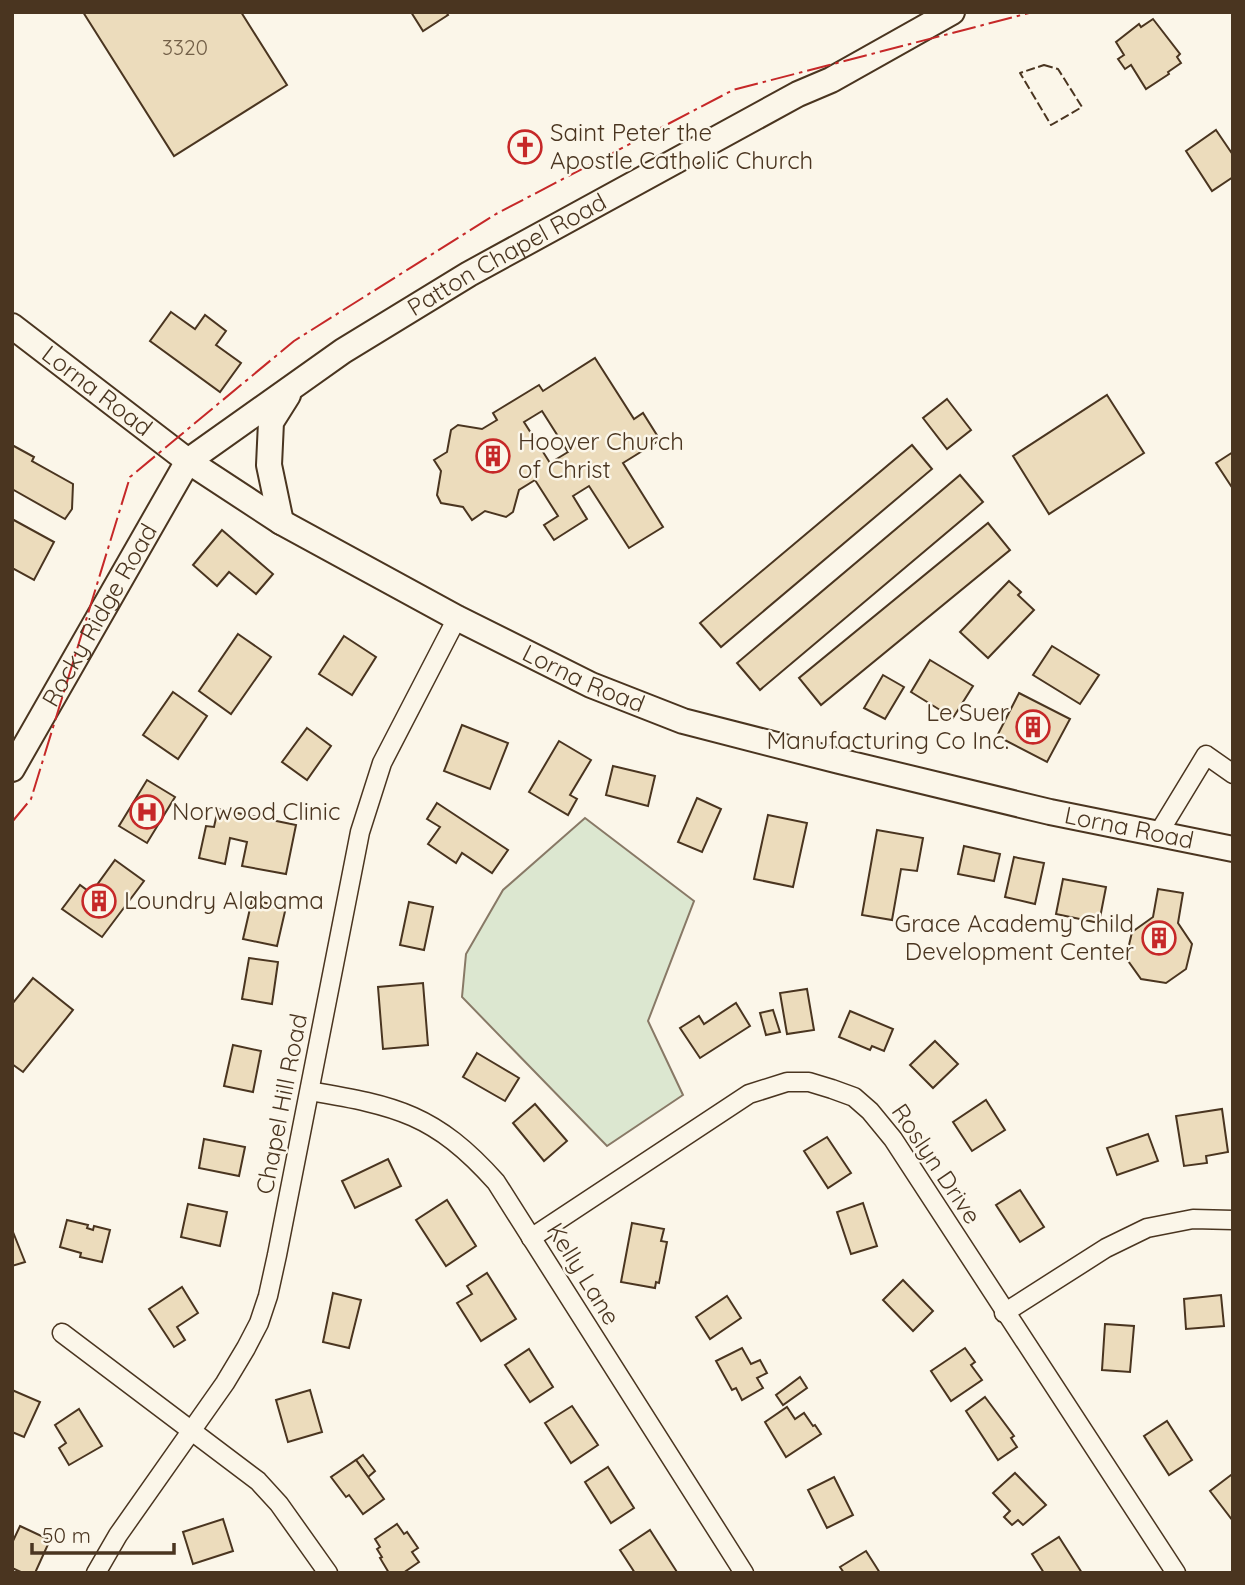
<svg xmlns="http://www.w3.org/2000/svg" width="1245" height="1585" font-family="Quicksand,sans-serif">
  <rect width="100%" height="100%" fill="#fbf6e9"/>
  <polygon fill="#dce7d0" stroke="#887966" stroke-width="2" points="585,818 694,901 648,1021 683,1095 607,1146 462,997 466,954 503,890"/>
  <g fill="#ecdcbc" stroke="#4a3520" stroke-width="2" fill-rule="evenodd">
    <polygon points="83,12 241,12 287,85 174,156"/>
    <polygon points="411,12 446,12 448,15 423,31"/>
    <polygon points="1153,19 1180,54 1177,57 1181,63 1168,72 1169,74 1146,89 1131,65 1125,69 1118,59 1124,55 1116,42 1139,24 1141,27"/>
    <polygon points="1216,130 1233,155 1233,177 1212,191 1186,151"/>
    <polygon points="171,312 195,329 205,315 226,331 216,345 241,363 220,392 150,341"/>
    <path d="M595 358 634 419 643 413 660 440 623 463 663 527 629 548 589 486 573 496 587 519 554 540 544 525 558 516 535 480 519 490 513 512 506 517 485 511 472 520 463 507 441 503 437 495 441 471 434 460 447 452 451 430 458 425 482 429 497 420 493 413 539 385 543 391ZM542 411 568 452 550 463 524 422Z"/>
    <polygon points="1107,395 1144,453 1049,514 1013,456"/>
    <polygon points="947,399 971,430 947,449 923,418"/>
    <polygon points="12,445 34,457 32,461 73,484 72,509 65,519 12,489"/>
    <polygon points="912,445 932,469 721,647 700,623"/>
    <polygon points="1233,452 1233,489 1216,463"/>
    <polygon points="960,475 983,502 760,690 737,663"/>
    <polygon points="12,519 54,542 34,580 12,568"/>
    <polygon points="988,523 1010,550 821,705 799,678"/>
    <polygon points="222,530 273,574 256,594 229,572 217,586 193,565"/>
    <polygon points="1009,581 1021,592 1018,595 1034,610 988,658 960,632"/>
    <polygon points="238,634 271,657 231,714 199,691"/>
    <polygon points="344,636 376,657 352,695 319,674"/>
    <polygon points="1052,646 1099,675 1080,704 1033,675"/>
    <polygon points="930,660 973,686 953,718 911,692"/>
    <polygon points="883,675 904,687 885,719 864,708"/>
    <polygon points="173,692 207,716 178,759 143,735"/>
    <polygon points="1019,693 1070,719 1047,762 997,736"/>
    <polygon points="462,725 508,743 490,789 444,771"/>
    <polygon points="307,728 331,746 307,780 282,762"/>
    <polygon points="559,741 591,760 570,795 577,799 568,815 529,792"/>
    <polygon points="613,766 655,776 648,806 606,795"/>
    <polygon points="147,780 175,797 147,843 119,826"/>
    <polygon points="697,798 721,809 702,852 678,842"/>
    <polygon points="437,803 508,850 492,873 462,853 456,863 428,844 440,827 427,819"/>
    <polygon points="218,809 296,825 286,874 242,866 247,842 230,838 225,864 199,858 206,826 214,827"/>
    <polygon points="768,815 807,823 793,887 754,879"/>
    <polygon points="877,830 923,838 917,871 901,869 892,920 862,915"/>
    <polygon points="964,846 1000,854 994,881 958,874"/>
    <polygon points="1014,857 1044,863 1035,904 1005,897"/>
    <polygon points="115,860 144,881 102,937 62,909 80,885 91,893"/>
    <polygon points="1063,879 1106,887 1099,923 1056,914"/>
    <polygon points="1158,889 1183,893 1178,923 1192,944 1186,969 1166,983 1141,979 1126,958 1132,932 1153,917"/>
    <polygon points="252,900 286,907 277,946 243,939"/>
    <polygon points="409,902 433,907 424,950 400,945"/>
    <polygon points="249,958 278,962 272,1004 242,999"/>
    <polygon points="33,978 73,1010 23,1072 12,1064 12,1004"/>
    <polygon points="423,983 428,1045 383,1049 378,987"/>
    <polygon points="807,989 814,1030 787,1034 780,993"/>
    <polygon points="736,1003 750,1026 700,1058 680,1028 699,1016 704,1024"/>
    <polygon points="773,1010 780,1032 766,1035 760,1013"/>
    <polygon points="850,1011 893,1029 884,1051 872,1046 870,1050 839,1037"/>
    <polygon points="935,1041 958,1064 933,1088 910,1065"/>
    <polygon points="233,1045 261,1051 253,1092 224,1086"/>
    <polygon points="477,1053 519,1078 505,1101 463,1077"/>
    <polygon points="986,1100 1005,1130 972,1151 953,1122"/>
    <polygon points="535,1104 567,1141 544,1161 513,1123"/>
    <polygon points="1222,1109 1228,1152 1206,1156 1207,1163 1184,1166 1176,1116"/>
    <polygon points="1148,1134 1158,1161 1117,1175 1107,1148"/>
    <polygon points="827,1137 851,1173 828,1188 804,1151"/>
    <polygon points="204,1139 245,1147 239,1176 199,1168"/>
    <polygon points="388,1159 401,1186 355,1208 342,1181"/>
    <polygon points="1020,1190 1044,1227 1020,1242 996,1205"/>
    <polygon points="447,1200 476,1246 446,1266 416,1220"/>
    <polygon points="863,1203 877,1246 851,1254 837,1212"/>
    <polygon points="188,1204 227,1212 220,1246 181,1237"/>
    <polygon points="67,1220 88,1225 87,1228 93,1230 94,1226 110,1230 102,1262 80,1257 81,1253 60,1247"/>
    <polygon points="632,1223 664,1229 661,1241 667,1242 659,1283 656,1282 655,1288 621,1282"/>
    <polygon points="13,1232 25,1262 12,1266 12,1233"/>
    <polygon points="487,1273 516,1319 481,1341 457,1303 472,1294 467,1286"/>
    <polygon points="903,1280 933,1311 913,1331 883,1300"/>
    <polygon points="182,1287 198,1313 177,1327 185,1340 174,1347 149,1309"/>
    <polygon points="333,1293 361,1300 349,1348 323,1342"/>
    <polygon points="1221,1295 1224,1326 1186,1329 1184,1299"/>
    <polygon points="727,1296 741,1318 710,1339 696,1317"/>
    <polygon points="1105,1324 1134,1326 1130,1372 1102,1370"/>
    <polygon points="742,1348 751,1364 760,1360 767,1373 757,1378 763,1388 742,1400 736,1388 732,1390 716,1361"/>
    <polygon points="965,1348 975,1362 971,1365 982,1380 951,1401 931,1371"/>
    <polygon points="529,1349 553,1387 530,1402 505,1365"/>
    <polygon points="800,1377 807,1388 783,1405 776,1395"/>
    <polygon points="12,1390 40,1402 24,1437 12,1432"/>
    <polygon points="310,1390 322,1432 288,1442 276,1400"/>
    <polygon points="985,1397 1014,1436 1011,1438 1017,1447 998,1460 966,1411"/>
    <polygon points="572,1406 598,1445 571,1463 545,1423"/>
    <polygon points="787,1407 795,1419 804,1413 813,1426 815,1425 821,1434 786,1457 765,1422"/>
    <polygon points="79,1409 102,1446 69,1465 59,1448 66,1443 55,1425"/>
    <polygon points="1167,1421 1192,1460 1169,1475 1144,1436"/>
    <polygon points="363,1455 375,1471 368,1477 356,1460"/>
    <polygon points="356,1460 384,1499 363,1514 349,1495 346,1497 331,1477"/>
    <polygon points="608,1467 634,1508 611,1523 585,1482"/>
    <polygon points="1015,1473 1046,1505 1023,1525 1018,1520 1012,1525 1004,1517 1010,1511 993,1493"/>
    <polygon points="1231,1475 1233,1477 1233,1521 1210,1491"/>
    <polygon points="834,1477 853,1515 827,1528 808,1490"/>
    <polygon points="223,1519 233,1551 193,1564 183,1532"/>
    <polygon points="397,1524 404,1534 407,1532 418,1548 412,1552 419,1562 403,1573 389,1573 380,1558 382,1557 377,1549 380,1547 375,1539"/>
    <polygon points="20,1526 50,1540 35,1573 23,1573 12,1568 12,1543"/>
    <polygon points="650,1530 677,1572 676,1573 635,1573 620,1550"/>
    <polygon points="1059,1537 1082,1573 1044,1573 1032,1554"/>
    <polygon points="866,1551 880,1573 844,1573 840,1567"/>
  </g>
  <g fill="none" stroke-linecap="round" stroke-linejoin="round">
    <defs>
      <g id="street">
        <polyline points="1158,834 1206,755 1233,774"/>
        <path d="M310 1091C397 1106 435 1114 496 1182L744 1573"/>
        <polyline points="531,1238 749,1094 787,1082 809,1082 832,1089 854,1097 870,1111 893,1139 1176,1573"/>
        <polyline points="1004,1313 1106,1248 1147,1228 1193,1219 1233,1220"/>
        <polyline points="62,1333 258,1481 279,1504 328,1573"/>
        <polyline points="96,1573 118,1535 225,1383 246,1348 259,1323 268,1296 277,1255 360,832 382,763 457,618"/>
      </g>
      <g id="secondary">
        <path id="s1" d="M12 326 188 461 281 522 457 618 591 685 683 721 839 761 1050 812 1233 849"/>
        <polyline points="281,522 269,465 271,422 288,395"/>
        <path id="s2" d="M12 769 188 461 343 351 469 274 798 94 831 80 952 12"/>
      </g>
    </defs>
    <use href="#street" stroke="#4a3520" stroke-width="21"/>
    <use href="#secondary" stroke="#4a3520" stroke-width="28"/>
    <use href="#street" stroke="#fbf6e9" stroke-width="18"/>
    <use href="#secondary" stroke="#fbf6e9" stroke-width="24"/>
    <polygon stroke="#4a3520" stroke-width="2" stroke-dasharray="9 3.5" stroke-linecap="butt" points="1044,65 1058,69 1082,107 1051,125 1020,73"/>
    <polyline stroke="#c62828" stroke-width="2" stroke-dasharray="24 5 3.5 5" stroke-linecap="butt" points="12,822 31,799 130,477 294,341 496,214 733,90 1033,12"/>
  </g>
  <defs>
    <symbol id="church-ring" viewBox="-11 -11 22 22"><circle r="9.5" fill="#fbf6e9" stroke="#c62828" stroke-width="1.5"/><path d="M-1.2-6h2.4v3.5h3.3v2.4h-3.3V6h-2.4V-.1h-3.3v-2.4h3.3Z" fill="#c62828"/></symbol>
    <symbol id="building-ring" viewBox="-11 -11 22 22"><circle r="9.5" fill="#fbf6e9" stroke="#c62828" stroke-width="1.5"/><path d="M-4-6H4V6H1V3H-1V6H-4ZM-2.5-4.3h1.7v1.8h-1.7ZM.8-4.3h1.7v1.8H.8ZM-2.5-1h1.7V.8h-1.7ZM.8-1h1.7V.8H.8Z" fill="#c62828"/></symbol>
    <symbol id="hospital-ring" viewBox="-11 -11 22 22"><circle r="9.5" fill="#fbf6e9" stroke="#c62828" stroke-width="1.5"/><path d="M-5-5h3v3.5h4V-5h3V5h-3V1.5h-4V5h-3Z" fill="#c62828"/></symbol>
  </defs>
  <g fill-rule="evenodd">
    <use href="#church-ring" x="506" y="128" width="38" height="38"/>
    <use href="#building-ring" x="474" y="437" width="38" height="38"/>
    <use href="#building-ring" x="1014" y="708" width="38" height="38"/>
    <use href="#hospital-ring" x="128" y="793" width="38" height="38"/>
    <use href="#building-ring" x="80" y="882" width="38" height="38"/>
    <use href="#building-ring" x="1140" y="919" width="38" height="38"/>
  </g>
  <g text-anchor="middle" stroke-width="5" stroke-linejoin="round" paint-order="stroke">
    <g font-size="21" fill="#725f47">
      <text x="185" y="55">3320</text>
    </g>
    <g font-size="24" fill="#4a3520" stroke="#fbf6e9" text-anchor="start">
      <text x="550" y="141">Saint Peter the<tspan x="550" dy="28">Apostle Catholic Church</tspan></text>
      <text x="518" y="450">Hoover Church<tspan x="518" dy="28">of Christ</tspan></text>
      <text x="1009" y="721" text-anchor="end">Le Suer<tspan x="1009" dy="28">Manufacturing Co Inc.</tspan></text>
      <text x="172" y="820">Norwood Clinic</text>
      <text x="124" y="909">Loundry Alabama</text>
      <text x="1134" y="932" text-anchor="end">Grace Academy Child<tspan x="1134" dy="28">Development Center</tspan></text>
    </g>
    <g font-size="24" fill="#4a3520" stroke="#fbf6e9">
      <text dy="8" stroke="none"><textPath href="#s2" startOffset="735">Patton Chapel Road</textPath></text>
      <text dy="8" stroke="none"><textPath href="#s1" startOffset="107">Lorna Road</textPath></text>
      <text dy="8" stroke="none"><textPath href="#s2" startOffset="177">Rocky Ridge Road</textPath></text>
      <text dy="8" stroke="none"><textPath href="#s1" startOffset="674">Lorna Road</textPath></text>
      <text dy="8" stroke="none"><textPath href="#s1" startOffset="1241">Lorna Road</textPath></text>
      <text transform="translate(282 1104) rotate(-79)" y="8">Chapel Hill Road</text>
      <text transform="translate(936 1164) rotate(56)" y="8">Roslyn Drive</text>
      <text transform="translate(583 1274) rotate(58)" y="8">Kelly Lane</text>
    </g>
  </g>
  <rect width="1245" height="1585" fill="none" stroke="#4a3520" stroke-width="28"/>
  <path d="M32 1543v10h142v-10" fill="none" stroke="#4a3520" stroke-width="3.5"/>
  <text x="42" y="1543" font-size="21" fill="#4a3520" stroke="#fbf6e9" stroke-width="5" paint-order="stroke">50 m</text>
</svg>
